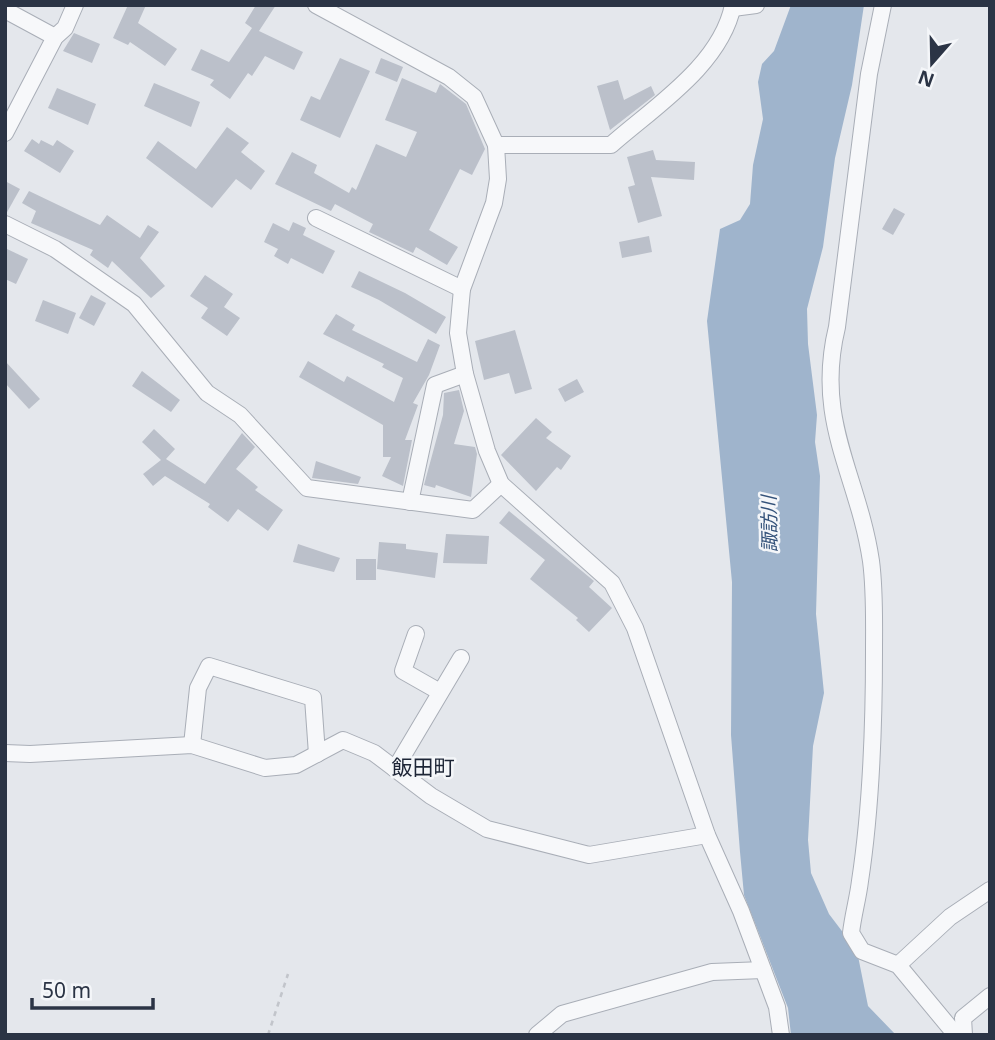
<svg xmlns="http://www.w3.org/2000/svg" width="995" height="1040" font-family="'Noto Sans','Noto Sans JP',sans-serif">
  <rect width="100%" height="100%" fill="#e4e7ec"/>
  <polygon fill="#9fb4cc" points="791,5 864,5 852,85 835,158 823,247 807,309 808,344 817,415 815,442 820,476 816,614 824,693 813,746 808,840 811,873 829,914 857,951 868,1006 896,1035 791,1035 788,1008 744,895 740,852 731,735 732,582 707,321 720,229 740,220 750,204 753,165 763,119 758,82 762,64 774,51"/>
  <g fill="#bbc0ca">
    <polygon points="128,5 146,5 138,23 177,49 165,66 130,42 128,45 113,38"/>
    <polygon points="256,5 276,5 259,31 303,52 294,70 265,56 252,76 248,73 230,99 210,85 214,80 191,70 201,49 229,62 252,28 245,23"/>
    <polygon points="74,33 100,44 92,63 63,51"/>
    <polygon points="340,58 370,71 340,138 300,120 311,96 320,100"/>
    <polygon points="381,58 403,67 397,82 375,73"/>
    <polygon points="402,78 436,93 440,84 466,104 485,149 472,175 460,169 429,230 458,247 447,265 416,247 413,253 369,232 373,224 335,204 331,211 275,184 292,152 317,165 314,173 349,193 352,187 356,190 376,144 406,157 417,132 385,120"/>
    <polygon points="618,80 624,100 651,86 655,95 610,130 597,86"/>
    <polygon points="154,83 200,102 191,127 144,106"/>
    <polygon points="57,88 96,104 88,125 48,108"/>
    <polygon points="227,127 249,143 241,152 265,171 251,190 236,179 212,208 146,158 158,141 196,169"/>
    <polygon points="32,139 39,144 41,140 53,146 57,140 74,151 60,173 24,151"/>
    <polygon points="653,150 656,160 695,162 694,180 651,177 662,216 638,223 628,187 635,185 627,157"/>
    <polygon points="5,181 20,189 6,214 5,214"/>
    <polygon points="29,191 100,225 107,215 140,238 148,225 159,232 140,258 165,286 151,298 112,261 108,268 90,255 93,250 31,223 36,211 22,203"/>
    <polygon points="894,208 905,214 893,235 882,229"/>
    <polygon points="293,222 306,228 303,235 335,251 323,274 291,258 288,264 274,256 278,249 264,242 273,223 289,231"/>
    <polygon points="649,236 652,252 622,258 619,242"/>
    <polygon points="5,248 28,259 16,284 5,279"/>
    <polygon points="359,271 405,293 446,317 436,334 379,300 351,287"/>
    <polygon points="205,275 233,294 224,307 240,318 227,336 201,318 208,308 190,296"/>
    <polygon points="91,295 106,303 94,326 79,318"/>
    <polygon points="43,300 76,313 68,334 35,321"/>
    <polygon points="336,314 355,325 352,330 417,362 428,339 440,345 429,375 413,403 418,405 405,440 412,440 403,486 382,476 391,457 383,457 383,425 299,377 308,361 344,382 347,376 394,402 403,378 382,367 384,364 323,334"/>
    <polygon points="515,330 532,389 515,394 509,373 484,380 475,341"/>
    <polygon points="5,361 40,399 29,409 5,383"/>
    <polygon points="142,371 180,400 171,412 132,386"/>
    <polygon points="577,379 584,392 565,402 558,389"/>
    <polygon points="459,390 464,411 454,444 475,447 477,454 471,497 436,485 435,488 424,485 443,415 444,393"/>
    <polygon points="536,418 552,432 546,438 571,456 561,470 557,467 536,491 501,455"/>
    <polygon points="154,429 175,449 166,459 205,484 242,433 255,447 236,469 258,487 255,490 283,510 268,531 238,509 228,522 208,507 210,504 165,476 153,486 143,474 161,460 142,442"/>
    <polygon points="316,461 361,477 358,484 312,478"/>
    <polygon points="509,511 594,581 589,587 612,608 589,632 576,620 578,618 530,579 545,560 499,523"/>
    <polygon points="446,534 489,536 487,564 443,563"/>
    <polygon points="379,542 406,544 406,549 438,553 435,578 377,569"/>
    <polygon points="298,544 340,558 334,572 293,562"/>
    <rect x="356" y="559" width="20" height="21"/>
  </g>
  <g fill="none" stroke-linecap="round" stroke-linejoin="round">
    <defs>
      <g id="street">
        <polyline points="316,5 449,77 474,97 496,145 498,179 494,203 462,289 458,333 465,374 487,451 501,484 612,583 635,628 707,835 741,911 777,1007 781,1035"/>
        <path d="M883 5 869 74 837 327C814 421 858 474 871 561 875 591 874 622 874 652 874 724 871 809 860 881 858 898 853 915 851 933L862 951 898 965 956 1035"/>
        <polyline points="733,8 756,5"/>
        <polyline points="5,10 55,37"/>
        <polyline points="5,133 55,37 65,28 75,5"/>
        <path d="M496 145H611C654 107 721 65 733 5"/>
        <polyline points="316,218 462,289"/>
        <polyline points="5,224 55,249 134,304 207,393 240,415 307,488 473,510 501,484"/>
        <polyline points="410,502 435,385 465,374"/>
        <polyline points="416,634 403,671 440,692"/>
        <polyline points="192,745 198,688 209,666 313,698 317,754"/>
        <polyline points="5,753 30,754 192,745 265,768 296,765 343,740 374,753 431,796 487,829 589,855 707,835"/>
        <polyline points="395,769 461,658"/>
        <polyline points="898,965 950,917 990,890"/>
        <polyline points="537,1035 562,1014 712,972 763,970"/>
        <polyline points="964,1035 963,1018 990,996"/>
      </g>
    </defs>
    <use href="#street" stroke="#a9aeb7" stroke-width="18"/>
    <polyline stroke="#c2c5cb" stroke-width="2.5" stroke-dasharray="5 5" stroke-linecap="butt" points="268,1035 288,974"/>
    <use href="#street" stroke="#f7f8fa" stroke-width="16"/>
  </g>
  <g text-anchor="middle" stroke-width="5" stroke-linejoin="round" paint-order="stroke">
    <g font-size="19" font-style="italic" fill="#34527a" stroke="#f4f6f9">
      <text transform="translate(769 524) rotate(-91)" y="7">諏訪川</text>
    </g>
    <g font-size="21" fill="#1d2536" stroke="#f4f6f9">
      <text x="423" y="775">飯田町</text>
    </g>
  </g>
  <rect width="995" height="1040" fill="none" stroke="#2b3445" stroke-width="14"/>
  <g transform="translate(932 63) rotate(200)" stroke="#f4f6f9" stroke-width="5" paint-order="stroke">
  <path d="M0-5L12 26L0 18L-12 26Z" fill="#2b3445"/>
  <text y="-10" font-size="19" font-weight="bold" text-anchor="middle" fill="#2b3445">N</text>
  </g>
  <path d="M32 998v10h121v-10" fill="none" stroke="#2b3445" stroke-width="3.5"/>
  <text x="42" y="998" font-size="21" fill="#2b3445" stroke="#f4f6f9" stroke-width="5" paint-order="stroke">50 m</text>
</svg>
